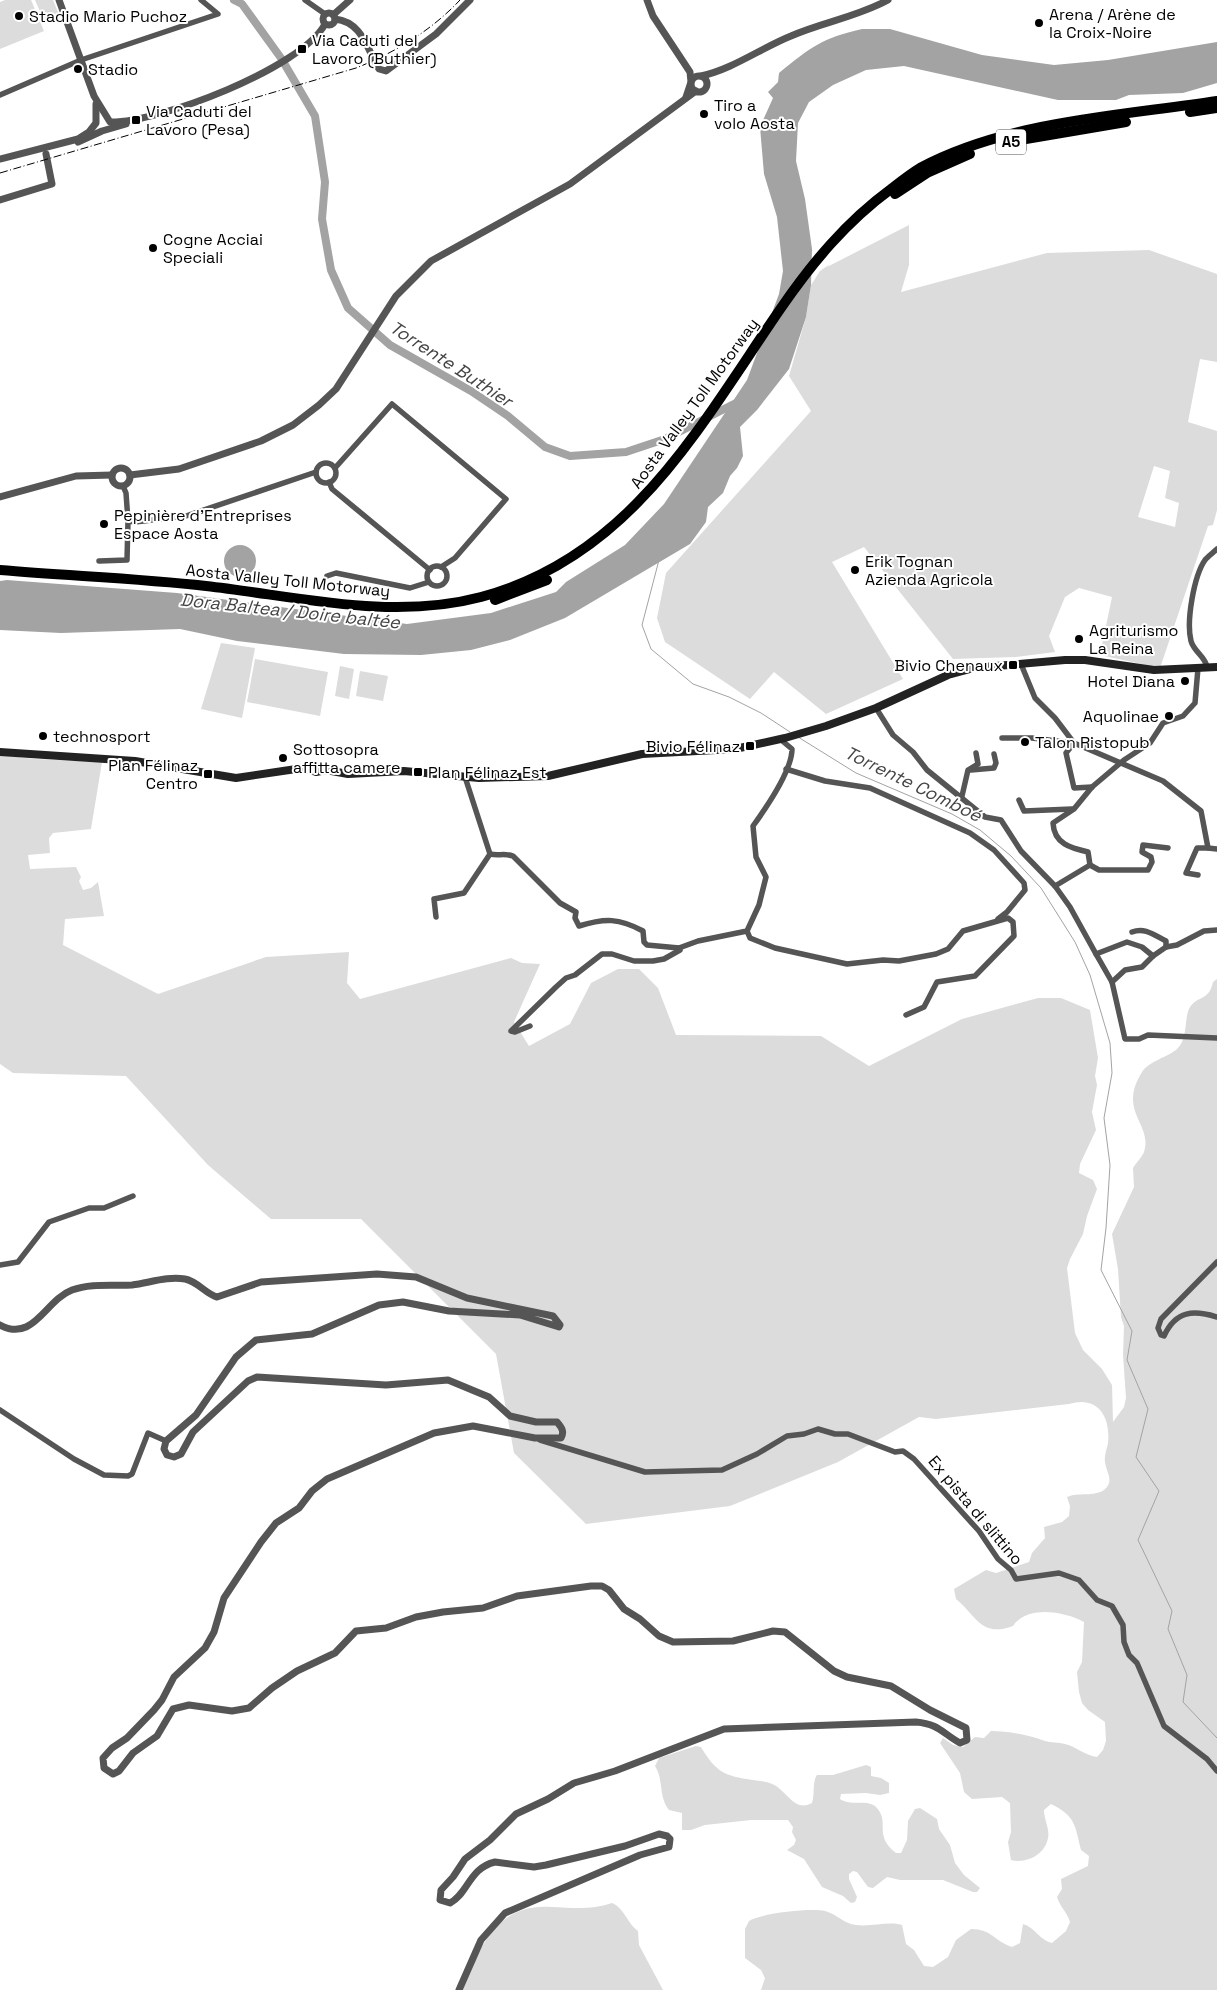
<svg xmlns="http://www.w3.org/2000/svg" width="1217" height="1990" font-family="'Space Grotesk',sans-serif">
  <rect width="100%" height="100%" fill="#fff"/>
  <g fill="#dcdcdc" fill-rule="evenodd">
    <polygon points="5,0 31,0 44,31 0,49 0,2"/>
    <polygon points="35,0 53,0 60,17 45,23"/>
    <path d="M909 225V265L901 292 1047 253 1149 250 1217 274V362L1200 359 1188 422 1217 431V510L1213 525 1208 526 1160 668 1100 655 1112 597 1079 588 1065 597 1049 636 1055 652 1015 657 953 659 864 547 832 562 903 679 826 714 774 672 750 699 665 642 657 618 666 573 811 411 789 376 806 317 811 285 820 271 830 264 827 267ZM1154 466 1170 471 1165 498 1179 503 1175 527 1138 517Z"/>
    <polygon points="221,643 255,648 242,718 201,709"/>
    <polygon points="255,659 328,672 320,716 247,702"/>
    <polygon points="340,666 354,669 349,699 335,696"/>
    <polygon points="360,671 388,676 383,701 356,696"/>
    <path d="M0 755 35 759 102 762 91 829 53 833 49 838 50 853 28 855 30 869 76 867 81 877 79 881 83 890 91 888 98 882 104 916 65 919 63 945 158 994 266 957 349 952 347 983 360 999 511 958 522 963 540 964 514 1022 529 1046 570 1024 591 983 618 969H639L658 988 676 1035 821 1036 869 1066 962 1019 1038 998H1061L1090 1010 1098 1058 1095 1076 1097 1085 1092 1112 1096 1130 1080 1164 1079 1173 1093 1180 1097 1189 1087 1216 1083 1234 1070 1259 1067 1268 1075 1333 1083 1350 1102 1369 1112 1385 1113 1422 1124 1407 1126 1398 1123 1355 1124 1326 1121 1317 1118 1269 1112 1234 1134 1187 1133 1168C1136 1163 1142 1157 1144 1152 1153 1124 1117 1112 1142 1072 1149 1061 1168 1057 1177 1049 1188 1039 1184 1020 1189 1009 1196 995 1209 1002 1213 982L1217 979V1990H761L765 1978 761 1970 745 1958V1929L749 1921C762 1913 810 1908 825 1911 837 1914 844 1924 856 1925 872 1927 888 1921 902 1925L906 1944 914 1950 924 1966 933 1967 948 1957 956 1940 971 1929C992 1929 994 1941 1012 1947L1020 1943 1023 1924C1036 1928 1039 1940 1052 1943L1066 1931 1070 1922C1067 1912 1060 1907 1057 1897L1062 1889 1061 1879 1088 1866 1089 1856 1081 1850C1075 1826 1076 1816 1051 1804L1044 1810C1044 1820 1050 1829 1048 1838 1045 1855 1026 1864 1011 1860L1008 1842 1011 1832 1010 1803 1002 1797 972 1799 964 1792 960 1773 940 1743 943 1738 953 1745 963 1747 975 1737 984 1738 991 1731C1009 1731 1028 1735 1045 1741 1051 1743 1058 1742 1065 1744 1077 1747 1084 1755 1097 1757L1103 1750 1106 1741 1105 1722 1088 1710 1082 1703 1079 1692 1077 1672 1082 1662 1084 1622C1064 1611 1027 1605 1013 1626 981 1638 976 1615 956 1599L954 1589 986 1570 996 1573 1029 1562 1032 1553 1045 1538 1044 1527 1062 1522 1069 1516 1070 1506 1067 1497C1078 1492 1094 1497 1104 1490 1115 1481 1106 1472 1105 1462 1104 1455 1107 1449 1108 1443 1111 1416 1097 1395 1069 1404L936 1419 919 1417 838 1462 730 1506 586 1524 514 1453 496 1354 361 1219H271L208 1165 126 1076 13 1073 0 1064Z"/>
    <path d="M696 1746 701 1747C716 1772 724 1776 753 1780 759 1781 766 1781 772 1784 787 1790 794 1813 812 1803 815 1794 812 1782 817 1775H833L866 1765 871 1767V1776L881 1778 889 1783V1793L880 1795 866 1793 841 1794 840 1799C852 1807 868 1798 877 1808 890 1823 873 1835 896 1853H901L907 1840 908 1821 915 1809 920 1808 937 1819 939 1829 950 1845 955 1863 964 1875 980 1888 977 1892H973L943 1880H900L887 1877 873 1888 868 1887 857 1872 853 1871 849 1874V1879L857 1897 855 1902 851 1903 843 1896 822 1887 804 1859 787 1850 794 1845 796 1840 792 1832 793 1827 788 1820H751L705 1825 691 1830H682V1813L669 1810C658 1796 664 1780 655 1766L659 1758Z"/>
    <path d="M612 1903C624 1908 628 1924 638 1931L639 1945 663 1990H461C481 1948 495 1903 552 1907 573 1908 592 1910 612 1903Z"/>
  </g>
  <g fill="#a3a3a3">
    <path d="M862 29H890L982 55 1054 65 1108 60 1217 42V83L1183 93 1129 95 1116 100H1058L904 66 866 70 833 85 809 102 798 123 796 161 805 199 812 249 811 285 806 317 789 369 757 410 740 427 743 456 737 468 730 476 723 493 708 507 706 522 690 544 565 618 510 640 471 650 421 655 344 654 237 641 180 629 61 633 0 630V581L7 580 177 593 407 624 491 613 556 592 566 582 625 545 664 504 747 380 779 294 783 271 777 217 764 174 760 127 773 98 768 92 778 82 779 73C811 47 822 38 862 29Z"/>
    <circle cx="240" cy="561" r="16"/>
  </g>
  <g fill="none" stroke-linecap="round" stroke-linejoin="round">
    <g stroke="#a3a3a3" stroke-width="1">
      <polyline points="659,560 642,625 651,649 693,684 729,697 761,713 790,732"/>
      <polyline points="798,737 856,773 952,814 980,830 1011,856 1041,888 1075,942 1090,975 1110,1043 1112,1073 1104,1118 1110,1165 1106,1228 1101,1270 1132,1331 1127,1360 1148,1409 1136,1457 1159,1491 1138,1540 1172,1611 1168,1629 1187,1675 1183,1702 1217,1738"/>
    </g>
    <polyline stroke="#a3a3a3" stroke-width="8" points="234,0 242,4 281,58 315,116 325,182 322,219 331,270 348,308 390,345 471,391 508,416 545,447 570,456 626,452 665,439 736,403"/>
    <g stroke="#555" stroke-width="5.5">
      <polyline points="305,0 325,14"/>
      <polyline points="0,95 81,60 218,14 201,0"/>
      <circle cx="326" cy="473" r="10"/>
      <polyline points="335,468 392,404 506,499 455,558 441,567"/>
      <polyline points="329,482 332,489 430,570"/>
      <polyline points="123,486 126,493 128,521"/>
      <polyline points="99,561 127,560 128,521 135,522 186,516 316,472"/>
      <circle cx="437" cy="576" r="10"/>
      <polyline points="327,576 336,573 410,588 429,582"/>
      <polyline points="1021,664 1035,698 1055,718 1074,743 1163,781 1201,811 1208,848 1217,849"/>
      <path d="M1207 667C1205 656 1194 652 1191 641 1186 621 1194 576 1205 560 1208 556 1213 553 1217 549"/>
      <polyline points="876,708 893,735 913,752 927,770 985,817 1001,820 1021,851 1055,886 1070,907 1096,954 1112,982 1125,1039 1139,1039 1148,1035 1217,1038"/>
      <polyline points="1002,738 1032,738 1074,743 1066,753 1074,788 1092,787"/>
      <polyline points="786,769 825,781 870,788 970,833 994,850 1024,883 1025,890 1007,912 998,919"/>
      <polyline points="971,770 994,768 996,763 994,754"/>
      <polyline points="962,796 968,770 978,764 976,753"/>
      <polyline points="1019,800 1024,811 1072,809"/>
      <path d="M490 854C498 856 505 853 513 856L560 903 576 912 575 918 579 926C605 918 619 918 643 931L644 942 647 945 679 948 698 941 747 931 759 905 766 877 756 857 753 826C766 808 792 770 792 749L780 739"/>
      <polyline points="1090,865 1099,870 1148,870 1152,862 1151,857 1142,852 1143,845 1168,848"/>
      <polyline points="1198,875 1186,873 1197,848 1208,848"/>
      <path d="M1055 886 1090 865 1088 852C1071 848 1054 844 1053 823L1074 809 1092 787 1124 760 1150 743 1163 723 1183 716 1195 703 1198 668"/>
      <polyline points="436,917 434,899 464,893 490,854 465,777"/>
      <polyline points="747,931 750,938 775,948 847,964 883,960 899,961 936,954 948,949 963,931 1008,918 1013,922 1014,936 975,976 937,982 924,1007 906,1015"/>
      <path d="M1132 932C1145 927 1154 935 1166 941V947"/>
      <polyline points="1096,954 1127,942 1142,947 1153,956"/>
      <polyline points="1112,982 1125,970 1142,967 1153,956 1166,947 1177,945 1204,931 1217,930"/>
      <polyline points="530,1026 515,1032 511,1031 556,987 566,978 575,975 602,954 612,954 634,961 653,961 664,959 680,950 679,948"/>
      <path d="M1217 1262 1161 1319 1158 1328 1161 1335 1164 1336C1176 1310 1194 1310 1217 1317"/>
      <polyline points="0,1265 18,1262 49,1222 89,1208 104,1208 133,1196"/>
      <polyline points="0,1410 74,1459 104,1475 128,1476 132,1474 148,1433 166,1441"/>
      <polyline points="540,1440 645,1472 722,1470 757,1454 787,1436 804,1434 818,1429 835,1434 848,1434 895,1452 903,1451 914,1459 979,1531 998,1559 1011,1570 1016,1579 1059,1573 1079,1580 1097,1600 1112,1606 1123,1625 1124,1642 1129,1655 1137,1663 1164,1726 1207,1759 1217,1771"/>
    </g>
    <g stroke="#555" stroke-width="7">
      <path d="M59 0 94 96 110 122C158 123 302 68 325 24"/>
      <polyline points="647,0 653,16 690,72 691,82 686,97"/>
      <circle cx="329" cy="19" r="6"/>
      <polyline points="333,15 350,0"/>
      <path d="M335 19C363 22 367 50 379 69L386 71 436 34 470 0"/>
      <path d="M701 76C733 69 761 48 791 36 823 22 857 17 888 0"/>
      <circle cx="699" cy="84" r="8"/>
      <polyline points="78,142 102,131 126,124"/>
      <polyline points="0,159 78,139 89,132 96,123 96,104"/>
      <polyline points="0,200 52,184 46,154"/>
      <circle cx="121" cy="477" r="9"/>
      <polyline points="130,475 179,469 261,441 293,425 319,405 336,389 396,296 431,261 570,184 696,91"/>
      <polyline points="0,497 76,476 112,475"/>
      <path d="M0 1325C34 1343 45 1300 72 1290 91 1283 112 1286 132 1285 149 1283 167 1276 185 1279 197 1281 206 1294 217 1297L261 1282 377 1274 416 1277 467 1298 553 1316 560 1325 559 1327 520 1315 449 1311 403 1302 379 1305 312 1334 256 1340 236 1357 196 1415 166 1441 164 1449 167 1455 174 1457 181 1454 193 1432 248 1381 257 1377 386 1385 448 1380 489 1397 510 1416 536 1422H557C561 1427 565 1431 561 1438H535L473 1426 434 1433 327 1479 312 1491 299 1508 276 1523 261 1542 224 1598 214 1632 205 1648 174 1677 162 1700 154 1710 127 1738 112 1748 103 1758 104 1768 113 1774 119 1771 133 1753 157 1736 173 1709 189 1705 232 1711 249 1708 272 1688 297 1671 335 1653 356 1631 386 1628 416 1617 443 1612 483 1608 517 1596 591 1586H602L609 1590 624 1609 640 1619 659 1636 673 1642 733 1641 773 1631 785 1632 834 1671 847 1677 891 1686 930 1710 966 1728 967 1740 960 1743C942 1733 939 1724 916 1722L724 1729 615 1771 574 1783 548 1799 516 1814 490 1840 465 1859 453 1877 441 1890 440 1900 450 1903C468 1894 469 1868 495 1862L534 1867 546 1865 625 1846 659 1834 667 1836 670 1839 669 1847 640 1855 505 1913 481 1940 459 1990"/>
    </g>
    <polyline stroke="#222" stroke-width="8" points="0,752 135,761 236,778 303,768 316,772 326,770 348,774 404,771 479,778 548,776 642,754 735,749 785,738 826,726 876,708 948,675 974,668 1065,660 1085,660 1154,670 1217,667"/>
    <g stroke="#000" stroke-width="10">
      <polyline points="1190,112 1217,108"/>
      <polyline points="1020,140 1126,122"/>
      <polyline points="895,194 927,173 970,154"/>
      <path d="M0 570C68 576 137 578 206 586 296 596 391 621 481 597 631 557 699 427 781 308 812 263 846 222 891 189 900 182 910 174 920 168 1008 121 1120 116 1217 101"/>
      <polyline points="495,600 547,580"/>
    </g>
    <path stroke="#000" stroke-width="1" stroke-dasharray="8 2.5 1 2.5" stroke-linecap="butt" d="M0 173 356 68C394 53 431 31 460 0"/>
  </g>
  <g fill="#000" stroke="#fff" stroke-width="2">
    <circle cx="19" cy="16" r="5"/>
    <circle cx="1039" cy="23" r="5"/>
    <rect x="297" y="44" width="10" height="10" rx="2.5"/>
    <circle cx="78" cy="69" r="5"/>
    <circle cx="704" cy="114" r="5"/>
    <rect x="131" y="115" width="10" height="10" rx="2.5"/>
    <circle cx="153" cy="248" r="5"/>
    <circle cx="104" cy="524" r="5"/>
    <circle cx="855" cy="570" r="5"/>
    <circle cx="1079" cy="639" r="5"/>
    <rect x="1008" y="660" width="10" height="10" rx="2.5"/>
    <circle cx="1185" cy="681" r="5"/>
    <circle cx="1169" cy="716" r="5"/>
    <circle cx="43" cy="736" r="5"/>
    <circle cx="1025" cy="742" r="5"/>
    <rect x="745" y="741" width="10" height="10" rx="2.5"/>
    <circle cx="283" cy="758" r="5"/>
    <rect x="413" y="767" width="10" height="10" rx="2.5"/>
    <rect x="203" y="769" width="10" height="10" rx="2.5"/>
  </g>
  <g text-anchor="middle" stroke-width="4" stroke-linejoin="round" paint-order="stroke">
    <rect fill="#fff" stroke="#4c4c4c" stroke-width="1" x="996" y="129.5" width="30" height="25" rx="4"/>
    <g font-size="15" font-weight="bold" fill="#000">
      <text x="1011" y="147">A5</text>
    </g>
    <g font-size="16" fill="#000" stroke="#fff" text-anchor="start">
      <text x="1049" y="20">Arena / Arène de<tspan x="1049" dy="18">la Croix-Noire</tspan></text>
      <text x="29" y="22">Stadio Mario Puchoz</text>
      <text x="312" y="46">Via Caduti del<tspan x="312" dy="18">Lavoro (Buthier)</tspan></text>
      <text x="88" y="75">Stadio</text>
      <text x="714" y="111">Tiro a<tspan x="714" dy="18">volo Aosta</tspan></text>
      <text x="146" y="117">Via Caduti del<tspan x="146" dy="18">Lavoro (Pesa)</tspan></text>
      <text x="163" y="245">Cogne Acciai<tspan x="163" dy="18">Speciali</tspan></text>
      <text x="114" y="521">Pepinière d'Entreprises<tspan x="114" dy="18">Espace Aosta</tspan></text>
      <text x="865" y="567">Erik Tognan<tspan x="865" dy="18">Azienda Agricola</tspan></text>
      <text x="1089" y="636">Agriturismo<tspan x="1089" dy="18">La Reina</tspan></text>
      <text x="1003" y="671" text-anchor="end">Bivio Chenaux</text>
      <text x="1175" y="687" text-anchor="end">Hotel Diana</text>
      <text x="1159" y="722" text-anchor="end">Aquolinae</text>
      <text x="53" y="742">technosport</text>
      <text x="1035" y="748">Talon Ristopub</text>
      <text x="740" y="752" text-anchor="end">Bivio Félinaz</text>
      <text x="293" y="755">Sottosopra<tspan x="293" dy="18">affitta camere</tspan></text>
      <text x="198" y="771" text-anchor="end">Plan Félinaz<tspan x="198" dy="18">Centro</tspan></text>
      <text x="428" y="778">Plan Félinaz Est</text>
    </g>
    <g font-size="16" fill="#000" stroke="#fff">
      <text transform="translate(694 403) rotate(-54)" y="6">Aosta Valley Toll Motorway</text>
      <text transform="translate(288 580) rotate(6)" y="6">Aosta Valley Toll Motorway</text>
      <text transform="translate(976 1510) rotate(50)" y="6">Ex pista di slittino</text>
    </g>
    <g font-size="18" font-style="italic" fill="#444" stroke="#fff">
      <text transform="translate(451 364) rotate(33)" y="6">Torrente Buthier</text>
      <text transform="translate(290 611) rotate(6)" y="6">Dora Baltea / Doire baltée</text>
      <text transform="translate(913 784) rotate(26)" y="6">Torrente Comboé</text>
    </g>
  </g>
</svg>
